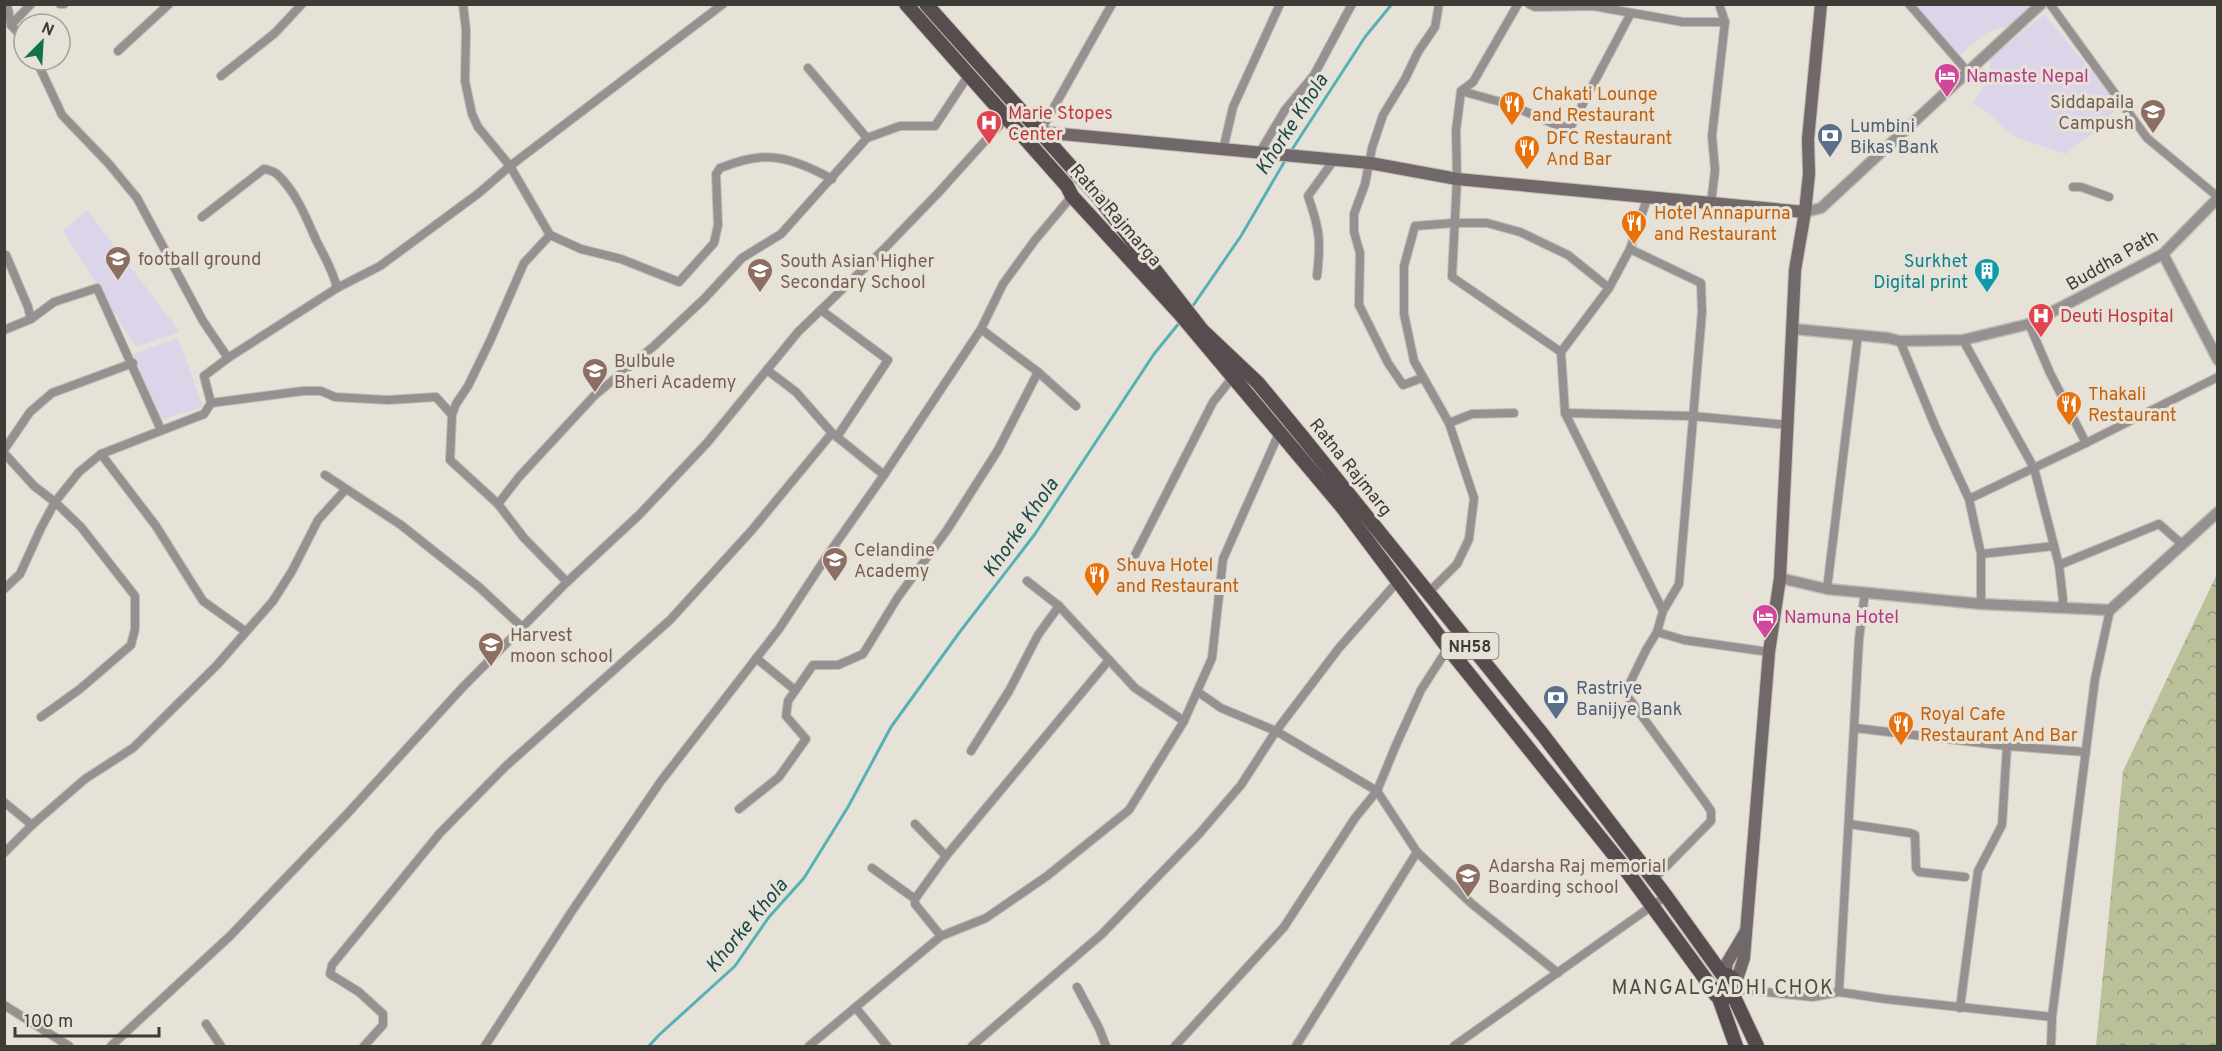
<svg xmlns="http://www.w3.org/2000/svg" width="2222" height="1051" font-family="Overpass,sans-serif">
  <defs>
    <pattern id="forest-crowns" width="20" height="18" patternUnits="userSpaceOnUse" patternTransform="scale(1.5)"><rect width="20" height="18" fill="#b9c09a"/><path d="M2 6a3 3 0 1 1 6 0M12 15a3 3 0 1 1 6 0" fill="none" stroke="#989d7e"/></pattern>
  </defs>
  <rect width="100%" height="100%" fill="#e7e2d7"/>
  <g fill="#dcd5ea">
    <polygon points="1911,5 2031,5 2010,25 1986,33 1957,57"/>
    <polygon points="2044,14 2114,98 2117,108 2088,137 2065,154 2017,138 2002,127 1991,115 1973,104 1987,81 1991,58"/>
    <polygon points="87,210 180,332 136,347 63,231"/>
    <polygon points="178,338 203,407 160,420 133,354"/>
  </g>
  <polygon fill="url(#forest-crowns)" points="2217,574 2217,1046 2096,1046 2123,771"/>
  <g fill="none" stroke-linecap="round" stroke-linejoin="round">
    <g stroke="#57b0b6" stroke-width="3">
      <polyline points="1291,151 1365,37 1392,4"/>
      <polyline points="1190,310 1241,236 1286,159"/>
      <polyline points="649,1046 659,1035 735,966 769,917 804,878 848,807 891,727 959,633 1035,534 1154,354 1180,322"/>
    </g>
    <defs>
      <g id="minor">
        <polyline points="60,4 64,4"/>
        <polyline points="1518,4 1473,82 1461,91 1456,131 1457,179 1452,277 1561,352"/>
        <polyline points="1529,4 1535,7 1593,6 1683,22 1725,22"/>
        <polyline points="1909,4 1967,71"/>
        <polyline points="2050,4 2147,138 2218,197"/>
        <polyline points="4,7 8,9 11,25"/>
        <polyline points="24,39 11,25 31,4"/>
        <polyline points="118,51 169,4"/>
        <polyline points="39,60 40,68 62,115 109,164 137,198 203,321 228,358"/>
        <polyline points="808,68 867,138"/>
        <polyline points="221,76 275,33 302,4"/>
        <polyline points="1461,91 1508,104 1554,124 1570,128 1631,13"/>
        <polyline points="1040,132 1112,4"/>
        <polyline points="1223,150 1233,107 1280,4"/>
        <polyline points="1260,152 1285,110 1314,75 1352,4"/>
        <polyline points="2073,187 2081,187 2109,197"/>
        <polyline points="1648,196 1630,249 1701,283 1702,312 1679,584 1663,611 1657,632 1646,650 1625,693 1705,802 1711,811 1711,821 1654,879"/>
        <polyline points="1711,204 1715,170 1712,136 1725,22 1719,4"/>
        <path d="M202 217 264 169C269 170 273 171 277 174 296 192 306 217 316 240 324 256 333 270 337 288"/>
        <path d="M550 235 581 249 621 259 679 282 714 243 718 225 716 174 720 168C731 164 744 159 756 158 782 154 810 167 832 179"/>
        <polyline points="1630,249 1609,288 1561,352 1565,413 1663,611"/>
        <polyline points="4,255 6,255 28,307 31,319"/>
        <path d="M1317 276C1321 241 1320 230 1308 196L1334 160"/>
        <polyline points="821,310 888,360 837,437"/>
        <polyline points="2029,324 2050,373 2086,443"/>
        <polyline points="981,329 1038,372 1076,406"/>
        <polyline points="4,330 31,319 54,302 97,288 161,430"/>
        <polyline points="1963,340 2034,468 2059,565 2063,600 2061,608"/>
        <polyline points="1900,341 1935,426 1969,499 1981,554 1981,604"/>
        <polyline points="767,370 796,392 832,433 884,475"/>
        <polyline points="1422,378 1403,385 1388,363 1359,305 1360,253 1354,232 1354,214 1365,184 1372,148 1383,115 1405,79 1418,52 1435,27 1439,4"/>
        <polyline points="211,403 303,391 321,391 335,397 388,400 436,397 452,415 450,460 498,504 524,538 567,582"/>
        <polyline points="1565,413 1692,416 1788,425"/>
        <polyline points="452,415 456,404 468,386 490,341 524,263 550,235 510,166 478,127 472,114 465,81 466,30 463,4"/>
        <polyline points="1449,423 1472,414 1514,413"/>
        <polyline points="4,450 30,412 52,393 133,363"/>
        <polyline points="4,453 34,486 55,502 81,527 135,596 135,629 131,645 80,689 41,717"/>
        <polyline points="101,454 156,526 203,601 245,631"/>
        <polyline points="325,475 401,525 479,587 522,627"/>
        <polyline points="1969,499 2086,443 2218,377"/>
        <polyline points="498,504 519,477 594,396 654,346 704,299 742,258 781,234 867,138 900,126 935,126 968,76"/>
        <polyline points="1981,554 2054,546"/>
        <polyline points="1132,561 1213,402 1233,377"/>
        <polyline points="2059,565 2159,524 2183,545"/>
        <polyline points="1027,581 1059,606 1135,688 1184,721"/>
        <polyline points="4,589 20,574 41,528 55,502 79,472 101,454 204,414 211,403 204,376 228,358 337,288 380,266 479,193 510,166 723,4"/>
        <polyline points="1827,589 1858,335"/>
        <polyline points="1429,592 1457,564 1469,539 1474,498 1449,423 1414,361 1404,314 1404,266 1415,226 1454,223 1487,223 1520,232 1568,255 1609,288"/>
        <polyline points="1657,632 1684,640 1769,652"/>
        <polyline points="756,658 795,690"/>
        <polyline points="1198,692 1221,708 1276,731 1377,791 1417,852 1472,904 1558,973"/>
        <polyline points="1855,728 2007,746 2086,752"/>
        <polyline points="971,751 1009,691 1038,635 1059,606"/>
        <polyline points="4,802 32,825"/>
        <polyline points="739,809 779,777 806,739 786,716 788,701 813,665 838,665 863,654 898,597 947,530 998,450 1038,372"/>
        <polyline points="915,824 946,856"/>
        <polyline points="1849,824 1910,833 1915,835 1916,868 1919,872 1965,877"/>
        <polyline points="4,853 32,825 85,779 133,748 217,665 273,601 292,571 318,520 346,489"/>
        <polyline points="872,868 915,899"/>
        <polyline points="941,936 915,904 915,899 946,856 1109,660"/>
        <polyline points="1077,987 1099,1028 1106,1046"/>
        <polyline points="1736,989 1813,997 1839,992 1885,999 2052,1017"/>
        <polyline points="1839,992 1859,639 1865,592"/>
        <polyline points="4,1005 69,1046"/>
        <polyline points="856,1008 887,1046"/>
        <polyline points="1960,1008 1978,871 2002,825 2007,746"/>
        <polyline points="206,1024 221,1046"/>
        <polyline points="111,1046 230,936 347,814 462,688 567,582 639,515 707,443 798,332 884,249 939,192 994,131 1019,106"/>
        <polyline points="364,1046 383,1025 383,1014 359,992 330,974 332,965 440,833 506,766 670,620 752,530 832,433"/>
        <polyline points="485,1046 572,911 661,781 779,629 827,556 884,475 981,329 1003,284 1035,240 1072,196"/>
        <polyline points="809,1046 941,936 986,918 1047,876 1129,810 1184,721 1212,658 1223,559 1280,431"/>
        <polyline points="972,1046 1102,934 1199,834 1241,785 1276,731 1339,648 1398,581"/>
        <polyline points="1175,1046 1284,927 1355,818 1377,791 1396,745 1421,690 1448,648"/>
        <polyline points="1296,1046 1417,852"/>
        <polyline points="1454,1046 1666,896"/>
        <polyline points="2051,1046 2052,1017 2095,679 2110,610"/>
      </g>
      <g id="tertiary">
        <polyline points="1805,212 1821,208 2041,4"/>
        <polyline points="2163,254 2218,360"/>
        <polyline points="1794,329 1888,338 1900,341 1963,340 2029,324 2163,254 2218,198"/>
        <polyline points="1780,578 1827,589 1981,604 2110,610 2218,512"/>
      </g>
      <g id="secondary">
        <polyline points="1040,132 1370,163 1457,179 1805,212"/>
        <polyline points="1725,974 1727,963 1746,931"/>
        <polyline points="1736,982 1744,958 1769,652 1780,578 1795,270 1805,212 1809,174 1808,139 1821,4"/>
      </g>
      <g id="primary">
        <polyline points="906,4 1067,186 1072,196 1180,314 1343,508 1448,648 1623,866 1712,988"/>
        <path d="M926 4 1098 197 1202 330 1258 383 1301 435 1543 735 1666 896 1722 974C1743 977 1740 1000 1719 998"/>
        <polyline points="1715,994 1719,998 1736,1046"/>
        <polyline points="1733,995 1757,1046"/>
      </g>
    </defs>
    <use href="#minor" stroke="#c2bdb4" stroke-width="10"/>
    <use href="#tertiary" stroke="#c2bdb4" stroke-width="13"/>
    <use href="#secondary" stroke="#c2bdb4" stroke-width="14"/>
    <use href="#primary" stroke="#c2bdb4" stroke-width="16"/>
    <use href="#minor" stroke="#969091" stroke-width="8"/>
    <use href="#tertiary" stroke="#969091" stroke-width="10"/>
    <use href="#secondary" stroke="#716869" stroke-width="12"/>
    <use href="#primary" stroke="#574c4e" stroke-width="14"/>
  </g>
  <defs>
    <symbol id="hotel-pin" viewBox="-11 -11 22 30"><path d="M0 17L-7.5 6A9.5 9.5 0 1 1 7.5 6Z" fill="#d1479c" stroke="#e7e2d7"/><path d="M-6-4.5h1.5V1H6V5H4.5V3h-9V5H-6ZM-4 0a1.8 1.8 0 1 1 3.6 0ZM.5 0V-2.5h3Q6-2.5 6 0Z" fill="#fff"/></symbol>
    <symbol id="restaurant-pin" viewBox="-11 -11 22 30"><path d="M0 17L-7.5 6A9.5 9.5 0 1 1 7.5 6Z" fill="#e8710a" stroke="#e7e2d7"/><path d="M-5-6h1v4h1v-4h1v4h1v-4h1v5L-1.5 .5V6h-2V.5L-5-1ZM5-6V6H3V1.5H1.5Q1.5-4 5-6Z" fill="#fff"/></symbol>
    <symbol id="university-pin" viewBox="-11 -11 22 30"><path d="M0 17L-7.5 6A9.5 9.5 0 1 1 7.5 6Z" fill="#8d6e63" stroke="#e7e2d7"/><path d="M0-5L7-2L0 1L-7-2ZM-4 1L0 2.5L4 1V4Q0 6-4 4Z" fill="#fff"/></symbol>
    <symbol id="hospital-pin" viewBox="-11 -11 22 30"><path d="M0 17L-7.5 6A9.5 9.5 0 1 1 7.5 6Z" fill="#e0444e" stroke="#e7e2d7"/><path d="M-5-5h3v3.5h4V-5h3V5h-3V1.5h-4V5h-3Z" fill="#fff"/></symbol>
    <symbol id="bank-pin" viewBox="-11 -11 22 30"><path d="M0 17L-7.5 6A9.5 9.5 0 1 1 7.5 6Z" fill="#5c6f8a" stroke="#e7e2d7"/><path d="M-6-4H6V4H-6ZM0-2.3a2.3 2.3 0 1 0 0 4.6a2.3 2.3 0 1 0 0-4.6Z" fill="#fff"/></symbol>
    <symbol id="school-pin" viewBox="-11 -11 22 30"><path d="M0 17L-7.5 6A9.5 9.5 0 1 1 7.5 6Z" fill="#8d6e63" stroke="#e7e2d7"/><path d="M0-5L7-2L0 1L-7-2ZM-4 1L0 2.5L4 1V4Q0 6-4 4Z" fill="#fff"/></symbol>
    <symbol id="building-pin" viewBox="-11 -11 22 30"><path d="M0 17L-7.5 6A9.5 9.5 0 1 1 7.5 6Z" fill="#0f9aa8" stroke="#e7e2d7"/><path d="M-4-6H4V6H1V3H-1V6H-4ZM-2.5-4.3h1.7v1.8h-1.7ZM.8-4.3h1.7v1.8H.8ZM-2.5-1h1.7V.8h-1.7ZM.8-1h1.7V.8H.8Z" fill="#fff"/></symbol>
  </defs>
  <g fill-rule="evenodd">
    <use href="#hotel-pin" x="1932" y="61" width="30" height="40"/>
    <use href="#restaurant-pin" x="1497" y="89" width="30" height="40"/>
    <use href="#university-pin" x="2138" y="97" width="30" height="40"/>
    <use href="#hospital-pin" x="974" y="108" width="30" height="40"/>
    <use href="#bank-pin" x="1815" y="121" width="30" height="40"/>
    <use href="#restaurant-pin" x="1512" y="133" width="30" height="40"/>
    <use href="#restaurant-pin" x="1619" y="208" width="30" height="40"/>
    <use href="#school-pin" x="103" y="244" width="30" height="40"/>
    <use href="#school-pin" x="745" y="256" width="30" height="40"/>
    <use href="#building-pin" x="1972" y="256" width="30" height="40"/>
    <use href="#hospital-pin" x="2026" y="301" width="30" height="40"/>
    <use href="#school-pin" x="580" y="356" width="30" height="40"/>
    <use href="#restaurant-pin" x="2054" y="389" width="30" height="40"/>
    <use href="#school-pin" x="820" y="545" width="30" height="40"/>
    <use href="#restaurant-pin" x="1082" y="560" width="30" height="40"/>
    <use href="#hotel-pin" x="1750" y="602" width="30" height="40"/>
    <use href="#school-pin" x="476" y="630" width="30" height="40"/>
    <use href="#bank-pin" x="1541" y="683" width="30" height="40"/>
    <use href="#restaurant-pin" x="1886" y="709" width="30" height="40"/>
    <use href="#school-pin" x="1453" y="861" width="30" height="40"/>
  </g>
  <g text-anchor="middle" stroke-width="6" stroke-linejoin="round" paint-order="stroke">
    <rect fill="#e7e2d7" stroke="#706e67" stroke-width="1.5" x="1441.5" y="633" width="57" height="26" rx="4.5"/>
    <g font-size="16" font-weight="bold" fill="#3d3c37">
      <text x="1470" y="652">NH58</text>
    </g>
    <g font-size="18" fill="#b23c85" stroke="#e7e2d7" text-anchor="start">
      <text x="1966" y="82">Namaste Nepal</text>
      <text x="1784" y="623">Namuna Hotel</text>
    </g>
    <g font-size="18" fill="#c56008" stroke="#e7e2d7" text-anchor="start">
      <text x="1532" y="100">Chakati Lounge<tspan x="1532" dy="21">and Restaurant</tspan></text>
      <text x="1546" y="144">DFC Restaurant<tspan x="1546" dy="21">And Bar</tspan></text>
      <text x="1654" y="219">Hotel Annapurna<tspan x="1654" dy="21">and Restaurant</tspan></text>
      <text x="2088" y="400">Thakali<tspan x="2088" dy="21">Restaurant</tspan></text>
      <text x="1116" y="571">Shuva Hotel<tspan x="1116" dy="21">and Restaurant</tspan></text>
      <text x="1920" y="720">Royal Cafe<tspan x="1920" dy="21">Restaurant And Bar</tspan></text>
    </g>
    <g font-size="18" fill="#785e54" stroke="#e7e2d7" text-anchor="start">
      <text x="2134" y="108" text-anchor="end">Siddapaila<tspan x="2134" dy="21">Campush</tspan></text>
      <text x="138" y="265">football ground</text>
      <text x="780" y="267">South Asian Higher<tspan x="780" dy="21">Secondary School</tspan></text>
      <text x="614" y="367">Bulbule<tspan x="614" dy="21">Bheri Academy</tspan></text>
      <text x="854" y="556">Celandine<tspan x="854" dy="21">Academy</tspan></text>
      <text x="510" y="641">Harvest<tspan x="510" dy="21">moon school</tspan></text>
      <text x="1488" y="872">Adarsha Raj memorial<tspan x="1488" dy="21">Boarding school</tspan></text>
    </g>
    <g font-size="18" fill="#be3a42" stroke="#e7e2d7" text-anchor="start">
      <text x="1008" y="119">Marie Stopes<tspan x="1008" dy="21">Center</tspan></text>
      <text x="2060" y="322">Deuti Hospital</text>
    </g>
    <g font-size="18" fill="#4e5e75" stroke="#e7e2d7" text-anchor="start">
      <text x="1850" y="132">Lumbini<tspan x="1850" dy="21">Bikas Bank</tspan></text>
      <text x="1576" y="694">Rastriye<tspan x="1576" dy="21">Banijye Bank</tspan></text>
    </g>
    <g font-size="18" fill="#3d3c37" stroke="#e7e2d7">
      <text transform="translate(1116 215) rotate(49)" y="6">Ratna Rajmarga</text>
      <text transform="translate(2112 260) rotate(-30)" y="6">Buddha Path</text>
      <text transform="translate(1351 467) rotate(51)" y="6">Ratna Rajmarg</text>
    </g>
    <g font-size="18" fill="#0d838f" stroke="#e7e2d7" text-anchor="end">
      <text x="1968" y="267">Surkhet<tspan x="1968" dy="21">Digital print</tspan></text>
    </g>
    <g font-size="20" font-style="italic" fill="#1e474a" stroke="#e7e2d7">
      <text transform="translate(1291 124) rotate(-57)" y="7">Khorke Khola</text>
      <text transform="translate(1020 527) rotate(-55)" y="7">Khorke Khola</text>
      <text transform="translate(746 925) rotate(-50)" y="7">Khorke Khola</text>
    </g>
    <g font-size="20" letter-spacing="1.5" fill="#504c42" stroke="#e7e2d7">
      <text x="1723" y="994">MANGALGADHI CHOK</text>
    </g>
  </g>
  <rect width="2222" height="1051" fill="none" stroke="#3d3c37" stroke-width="12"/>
  <g transform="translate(42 42) rotate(24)"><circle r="28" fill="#e7e2d7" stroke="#a3a097" stroke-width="1.5"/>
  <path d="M0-4.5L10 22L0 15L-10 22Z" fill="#107248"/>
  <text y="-9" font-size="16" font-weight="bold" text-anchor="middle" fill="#3d3c37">N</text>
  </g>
  <path d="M15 1027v9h144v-9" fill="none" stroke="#3d3c37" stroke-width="3"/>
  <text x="24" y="1027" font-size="18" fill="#3d3c37" stroke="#e7e2d7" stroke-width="4.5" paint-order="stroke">100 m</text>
</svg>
